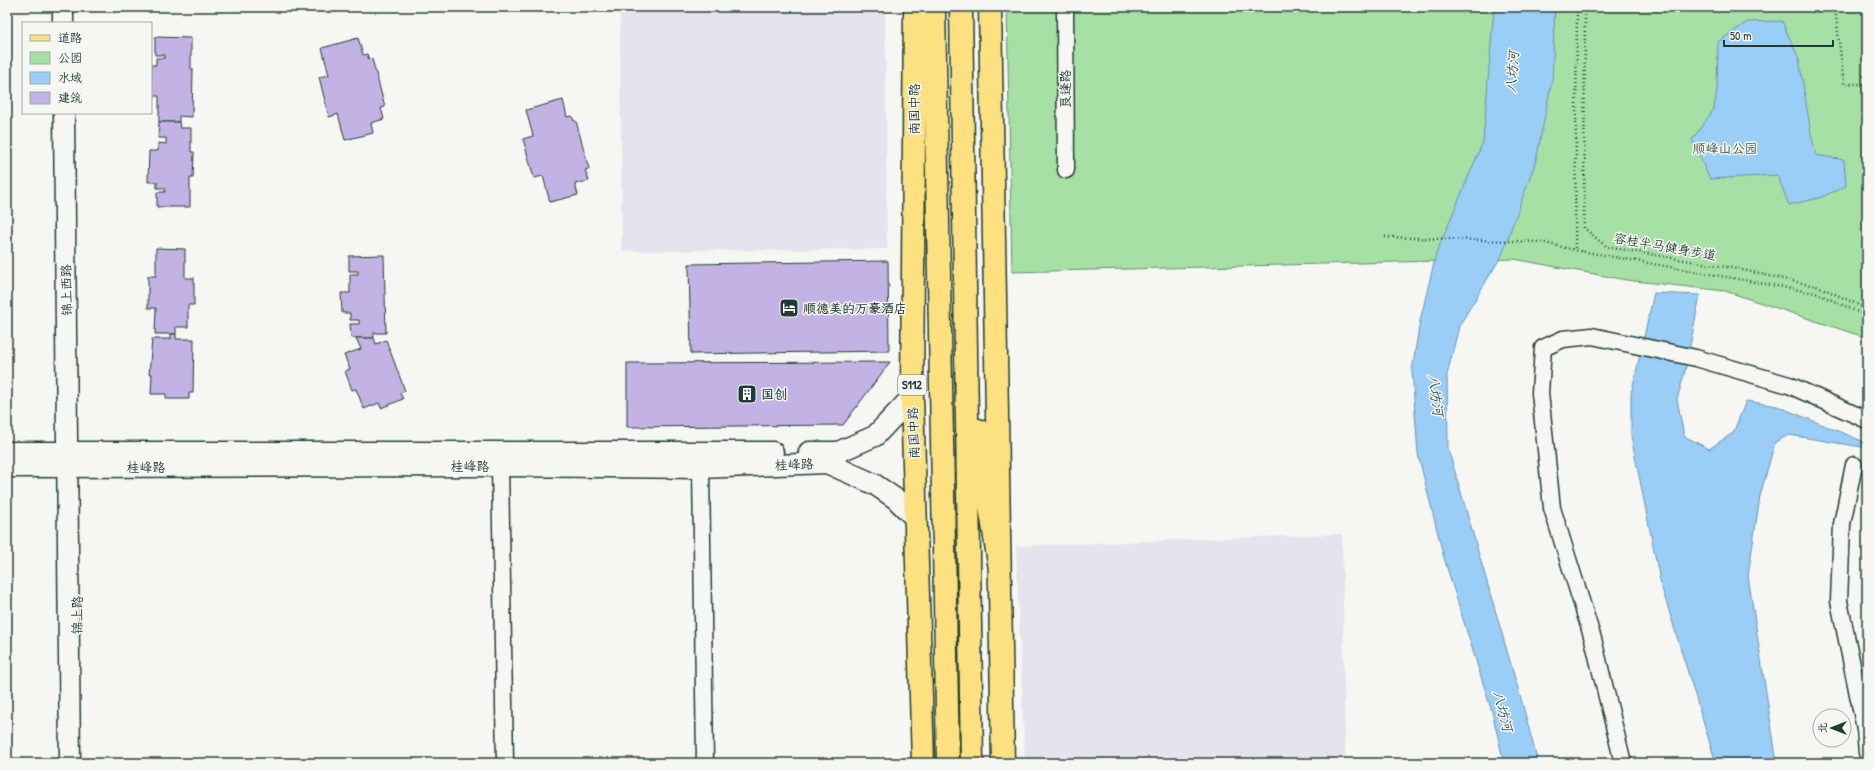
<svg xmlns="http://www.w3.org/2000/svg" width="1874" height="770" font-family="'Patrick Hand','LXGW WenKai TC',sans-serif">
  <rect width="100%" height="100%" fill="#f6f6f2"/>
  <filter id="ink" filterUnits="userSpaceOnUse"><feTurbulence type="fractalNoise" baseFrequency=".025" numOctaves="2"/><feDisplacementMap in="SourceGraphic" scale="8" xChannelSelector="R" yChannelSelector="G"/><feConvolveMatrix kernelMatrix="1 2 1 2 8 2 1 2 1" color-interpolation-filters="sRGB"/></filter>
  <g filter="url(#ink)">
    <g fill="#e6e2ee">
      <polygon points="620,7 885,7 887,249 622,251"/>
      <polygon points="1342,534 1345,763 1025,763 1016,546"/>
    </g>
    <polygon fill="#a6e0a5" stroke="#628e6c" points="1007,7 1867,7 1867,338 1725,291 1626,280 1514,259 1012,272"/>
    <g fill="#9acef7" stroke="#6994a9">
      <polygon points="1494,7 1555,7 1552,80 1536,160 1502,255 1459,326 1447,375 1448,448 1523,706 1538,763 1504,763 1492,712 1444,558 1418,454 1412,371 1420,321 1436,254 1483,142"/>
      <polygon points="1782,21 1799,59 1811,134 1816,155 1844,160 1846,186 1819,198 1789,205 1777,175 1710,179 1692,140 1714,109 1717,89 1718,42 1747,22"/>
      <polygon points="1654,293 1700,295 1685,371 1677,399 1684,436 1709,449 1733,433 1746,401 1777,406 1867,443 1867,450 1862,447 1789,435 1775,442 1760,496 1748,576 1777,763 1716,763 1661,585 1631,436 1631,394"/>
    </g>
    <g fill="#c2b3e4" stroke="#1f3d34">
      <polygon points="155,37 191,38 191,69 193,69 192,117 179,116 179,122 159,122 159,96 151,96 151,65 156,65 156,58 165,58 165,55 155,55"/>
      <polygon points="358,38 363,55 367,54 369,60 372,59 385,107 381,108 384,119 371,123 373,133 345,140 338,114 329,117 319,77 329,75 322,48"/>
      <polygon points="563,100 567,117 572,116 574,121 576,121 589,169 585,170 589,181 575,184 578,195 550,202 543,176 534,178 523,139 533,136 526,110"/>
      <polygon points="159,122 179,122 180,128 191,128 191,152 194,152 193,178 190,178 190,207 157,207 157,192 165,192 165,188 157,188 157,182 148,182 149,151 158,151 158,143 166,144 166,138 158,138"/>
      <polygon points="156,248 185,249 185,278 194,278 194,305 188,305 188,327 176,327 176,334 155,334 156,308 148,308 148,276 156,276"/>
      <polygon points="384,255 386,333 374,333 374,338 351,338 350,324 359,324 359,320 350,320 350,313 342,313 341,293 350,293 350,274 358,274 358,271 349,271 349,256"/>
      <polygon points="888,261 889,351 691,354 689,264"/>
      <polygon points="171,334 176,334 176,339 194,339 193,393 189,393 189,399 166,399 166,394 151,394 152,374 149,374 152,339 171,339"/>
      <polygon points="356,338 374,338 376,344 386,340 405,391 400,393 403,399 381,408 379,403 364,409 356,389 352,390 345,371 350,369 344,355 361,349"/>
      <polygon points="890,362 843,425 627,427 627,363"/>
    </g>
    <g fill="none" stroke-linecap="round" stroke-linejoin="round">
      <defs>
        <g id="minor">
          <polyline points="1065,7 1066,170"/>
          <polyline points="1854,465 1842,524 1839,601 1865,729 1867,753"/>
          <polyline points="500,466 505,763"/>
          <polyline points="701,468 705,763"/>
          <polyline points="1623,763 1593,639 1552,508 1540,393 1543,348 1563,339 1592,336 1696,358 1789,385 1867,420"/>
        </g>
        <g id="tertiary">
          <polyline points="63,7 63,23"/>
          <polyline points="64,113 70,763"/>
          <polyline points="7,452 773,452"/>
          <polyline points="809,452 838,452 875,436 912,397"/>
          <polyline points="7,467 500,466 701,468 827,463 874,484 896,499 916,519"/>
        </g>
        <g id="primary">
          <polyline points="915,7 912,397 923,763"/>
          <polyline points="990,7 1003,763"/>
        </g>
        <g id="trunk">
          <polyline points="934,7 948,763"/>
          <polyline points="961,7 972,763"/>
          <polyline points="978,430 999,563"/>
        </g>
      </defs>
      <use href="#minor" stroke="#1f3d34" stroke-width="19"/>
      <use href="#tertiary" stroke="#1f3d34" stroke-width="23"/>
      <use href="#primary" stroke="#1f3d34" stroke-width="25"/>
      <use href="#trunk" stroke="#1f3d34" stroke-width="25"/>
      <g stroke="#1f3d34" stroke-width="2.5" stroke-dasharray="1 3" stroke-linecap="butt">
        <polyline points="1577,7 1575,250 1816,293 1867,316"/>
        <polyline points="1585,7 1584,228 1607,247 1738,269 1820,287 1867,309"/>
        <polyline points="1835,7 1844,84 1867,84"/>
        <polyline points="1385,237 1541,242 1575,250"/>
      </g>
      <use href="#minor" stroke="#f6f6f2" stroke-width="16"/>
      <use href="#tertiary" stroke="#f6f6f2" stroke-width="20"/>
      <use href="#primary" stroke="#fde080" stroke-width="22"/>
      <use href="#trunk" stroke="#fde080" stroke-width="22"/>
    </g>
  </g>
  <defs>
    <symbol id="hotel-square" viewBox="-11 -11 22 22"><rect x="-9" y="-9" width="18" height="18" rx="4" fill="#1f3d34" stroke="#f6f6f2"/><path d="M-6-4.5h1.5V1H6V5H4.5V3h-9V5H-6ZM-4 0a1.8 1.8 0 1 1 3.6 0ZM.5 0V-2.5h3Q6-2.5 6 0Z" fill="#fff"/></symbol>
    <symbol id="building-square" viewBox="-11 -11 22 22"><rect x="-9" y="-9" width="18" height="18" rx="4" fill="#1f3d34" stroke="#f6f6f2"/><path d="M-4-6H4V6H1V3H-1V6H-4ZM-2.5-4.3h1.7v1.8h-1.7ZM.8-4.3h1.7v1.8H.8ZM-2.5-1h1.7V.8h-1.7ZM.8-1h1.7V.8H.8Z" fill="#fff"/></symbol>
  </defs>
  <g fill-rule="evenodd">
    <use href="#hotel-square" x="778" y="297" width="22" height="22"/>
    <use href="#building-square" x="736" y="383" width="22" height="22"/>
  </g>
  <g text-anchor="middle" stroke-width="3" stroke-linejoin="round" paint-order="stroke">
    <rect fill="#f6f6f2" stroke="#60746d" stroke-width="1" x="898" y="375" width="28" height="20" rx="3"/>
    <g font-size="12" font-weight="bold" fill="#1f3d34">
      <text x="912" y="389">S112</text>
    </g>
    <g font-size="13" fill="#1f3d34" stroke="#f6f6f2">
      <text transform="translate(1065 89) rotate(-90)" y="5">良逢路</text>
      <text transform="translate(914 109) rotate(-90)" y="5">南国中路</text>
      <text transform="translate(1665 246) rotate(10)" y="5">容桂半马健身步道</text>
      <text transform="translate(66 290) rotate(-91)" y="5">锦上西路</text>
      <text transform="translate(913 433) rotate(-92)" y="5">南国中路</text>
      <text transform="translate(794 464) rotate(-2)" y="5">桂峰路</text>
      <text x="470" y="471">桂峰路</text>
      <text x="146" y="472">桂峰路</text>
      <text transform="translate(77 615) rotate(-90)" y="5">锦上路</text>
    </g>
    <g font-size="13" fill="#3a5e4b" stroke="#f6f6f2">
      <text x="1725" y="153">顺峰山公园</text>
    </g>
    <g font-size="13" font-weight="bold" fill="#1f3d34" stroke="#f6f6f2" text-anchor="start">
      <text x="803" y="313">顺德美的万豪酒店</text>
      <text x="761" y="399">国创</text>
    </g>
    <g font-size="14" font-style="italic" fill="#385a5b" stroke="#f6f6f2">
      <text transform="translate(1512 72) rotate(-86)" y="5">八坊河</text>
      <text transform="translate(1436 395) rotate(82)" y="5">八坊河</text>
      <text transform="translate(1503 711) rotate(75)" y="5">八坊河</text>
    </g>
  </g>
  <rect width="1874" height="770" fill="none" stroke="#f6f6f2" stroke-width="24"/>
  <rect x="12" y="12" width="1850" height="746" fill="none" stroke="#1f3d34" stroke-width="1.5" filter="url(#ink)"/>
  <rect x="22" y="22" width="130" height="92" fill="#f6f6f2" stroke="#a0aca6"/>
  <rect x="30" y="35" width="20" height="6" fill="#fde080" stroke="#a0aca6"/>
  <text x="58" y="42" font-size="12" fill="#1f3d34">道路</text>
  <rect x="30" y="52" width="20" height="12" fill="#a6e0a5" stroke="#a0aca6"/>
  <text x="58" y="62" font-size="12" fill="#1f3d34">公园</text>
  <rect x="30" y="72" width="20" height="12" fill="#9acef7" stroke="#a0aca6"/>
  <text x="58" y="82" font-size="12" fill="#1f3d34">水域</text>
  <rect x="30" y="92" width="20" height="12" fill="#c2b3e4" stroke="#a0aca6"/>
  <text x="58" y="102" font-size="12" fill="#1f3d34">建筑</text>
  <g transform="translate(1832 728) rotate(270)"><circle r="19" fill="#f6f6f2" stroke="#a0aca6"/>
  <path d="M0-3L7 15L0 10L-7 15Z" fill="#1f3d34"/>
  <text y="-6" font-size="11" font-weight="bold" text-anchor="middle" fill="#1f3d34">北</text>
  </g>
  <path d="M1724 40v6h109v-6" fill="none" stroke="#1f3d34" stroke-width="2"/>
  <text x="1730" y="40" font-size="12" fill="#1f3d34" stroke="#f6f6f2" stroke-width="3" paint-order="stroke">50 m</text>
</svg>
